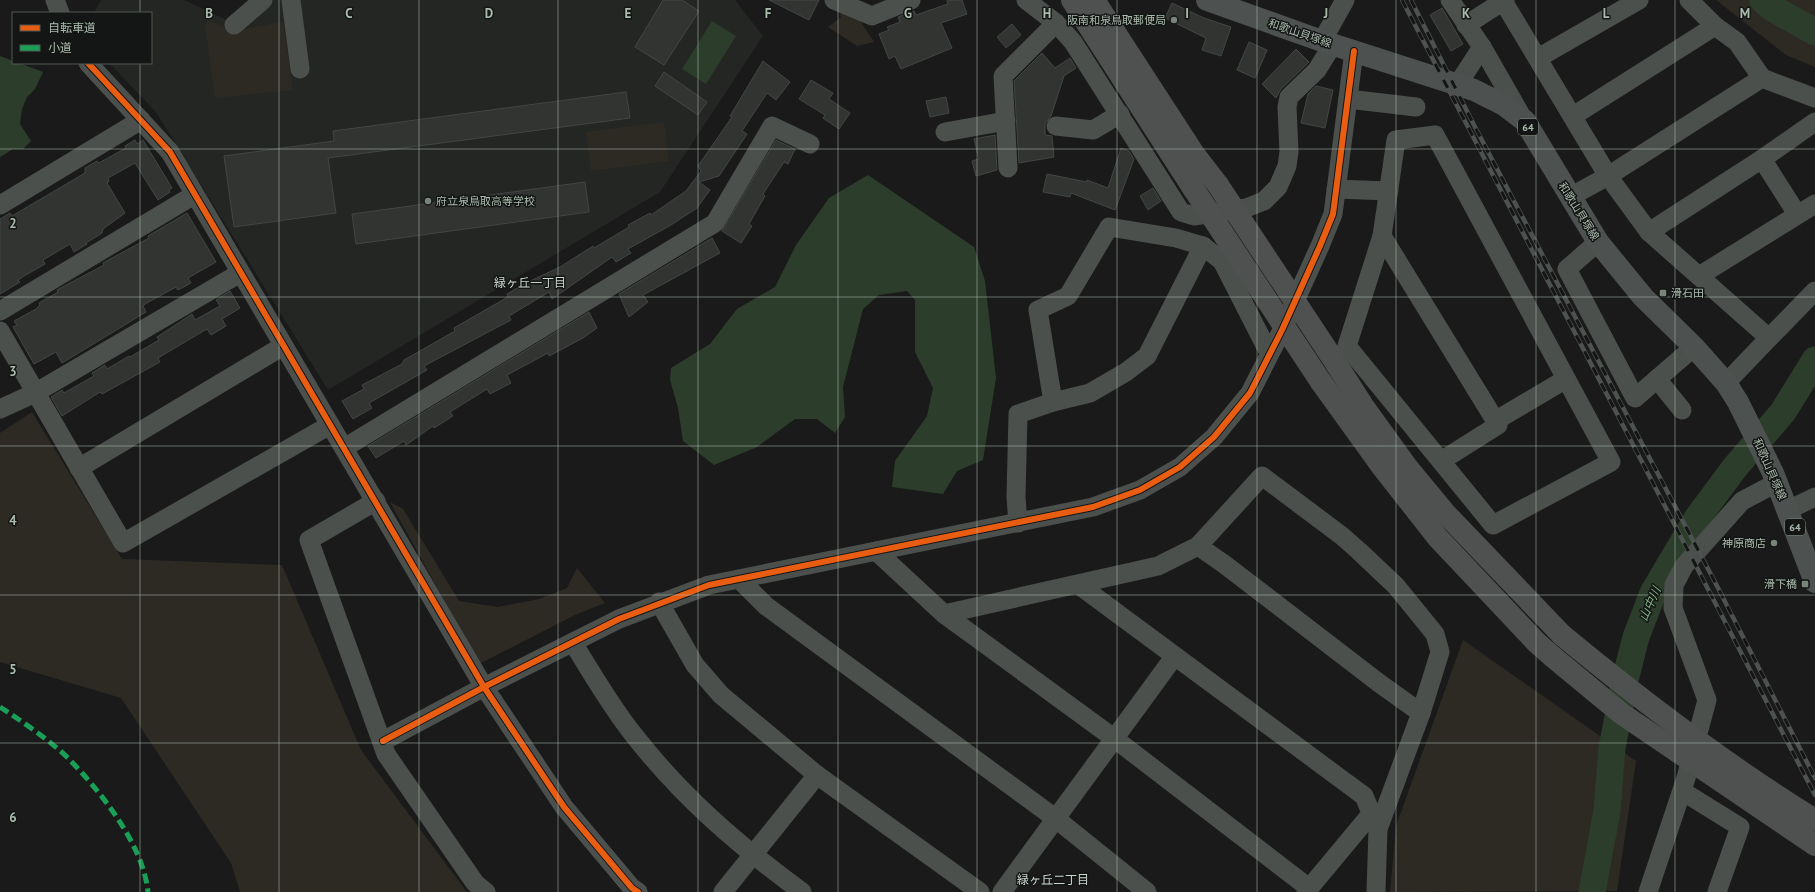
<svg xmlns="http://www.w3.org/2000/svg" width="1815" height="892" font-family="'PT Sans','Noto Sans JP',sans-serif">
  <rect width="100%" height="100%" fill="#1a1a1a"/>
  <polygon fill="#242624" points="101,0 184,0 235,24 262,0 735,0 763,36 660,192 328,390 156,112 109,63 151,63 151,13 94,13"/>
  <g fill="#2d2a24">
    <polygon points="1716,0 1815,0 1815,67 1786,55"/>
    <polygon points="839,10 859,19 874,42 857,46 828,27 841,17"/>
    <polygon points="208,19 231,31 283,22 293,90 215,98 205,25"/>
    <polygon points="664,122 669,161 591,171 586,132"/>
    <polygon points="32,412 122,559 282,565 361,750 467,892 240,892 231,863 121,698 0,662 0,433"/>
    <polygon points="390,502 403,509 459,601 498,607 539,599 567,588 577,568 605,603 577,614 479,664"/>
    <polygon points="1463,640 1636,761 1617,891 1390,892 1396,826"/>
  </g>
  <g fill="#2d3d2c">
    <polygon points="712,21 736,36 706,84 682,69"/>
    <polygon points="0,56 13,61 13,63 19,63 43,72 35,89 27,97 22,109 20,124 31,141 23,149 13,149 0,157"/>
    <polygon points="868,175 974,247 985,281 996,378 983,460 957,471 943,494 892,487 895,461 927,416 933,388 915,352 915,300 907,291 879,295 863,309 843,387 845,417 835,433 817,419 795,419 757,447 714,465 683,441 678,408 670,380 671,368 710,344 737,309 775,287 796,245 829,198"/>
  </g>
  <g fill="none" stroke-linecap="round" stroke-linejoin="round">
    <g stroke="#2d3d2c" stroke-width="27">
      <polyline points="1763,0 1772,8 1815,32"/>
      <polyline points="1592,892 1607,811 1612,748 1625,680 1636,637 1653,593 1698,517 1736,466 1783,412 1815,360"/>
    </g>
  </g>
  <g fill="#323432" stroke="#424644">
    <polygon points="663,0 682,0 699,11 664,65 635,47"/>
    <polygon points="769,0 819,0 809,20"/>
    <polygon points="947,0 962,0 967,14 941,23 952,48 901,69 895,56 889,59 879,34 889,30 887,27 900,22 898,17 914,11 916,15 948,4"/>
    <polygon points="1172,3 1204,18 1231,27 1221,56 1202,50 1206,38 1165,18"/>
    <polygon points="1442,8 1463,44 1451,51 1430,15"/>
    <polygon points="1012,24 1021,35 1006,48 997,37"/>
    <polygon points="1249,42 1267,50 1255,78 1237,70"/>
    <polygon points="1296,49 1309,62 1281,89 1276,98 1262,84"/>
    <polygon points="1042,53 1055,68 1070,58 1076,68 1064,76 1051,116 1045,124 1045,135 1052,136 1054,157 1019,163 1014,81"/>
    <polygon points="763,61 790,82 776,100 767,93 742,131 747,134 719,176 699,182 710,190 697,208 671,225 628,249 631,253 616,262 612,257 552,299 549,292 509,316 511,320 424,366 427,370 369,403 372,408 353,419 342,401 364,389 362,385 402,364 404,360 455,331 454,328 508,297 507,294 526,283 560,267 593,246 594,248 629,227 628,225 650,213 651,215 686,191 701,171 698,166 732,117 730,116"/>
    <polygon points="664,72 707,102 698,115 655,86"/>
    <polygon points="811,80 833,93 829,99 850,113 839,129 823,118 825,115 799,99"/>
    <polygon points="1316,86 1333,90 1325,128 1301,123 1308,94"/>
    <polygon points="626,92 630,118 328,158 336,213 234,227 224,156 334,141 333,131"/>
    <polygon points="946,97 949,113 930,117 926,101"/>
    <polygon points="995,135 997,170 976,176 972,161 979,159 974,139"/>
    <polygon points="135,140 137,144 143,140 172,188 169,190 170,192 158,200 135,163 108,178 109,181 107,183 125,213 103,229 102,233 86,243 87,244 74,252 70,244 43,260 45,264 24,276 18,280 20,282 0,294 0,219 10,213 12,216 85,173 85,168 97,161 99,163 126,148 125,146"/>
    <polygon points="776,140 795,149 788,164 784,162 763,194 765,196 749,224 752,226 741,243 722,231"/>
    <polygon points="1121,148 1129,151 1134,159 1115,210 1071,193 1070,197 1043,192 1047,174 1087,182 1087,180 1108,188"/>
    <polygon points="585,182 589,212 356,244 352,214"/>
    <polygon points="1153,188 1161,201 1148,210 1140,196"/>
    <polygon points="187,213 216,262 188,278 191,283 178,290 176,287 145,304 143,306 146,312 62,363 56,352 34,364 13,327 17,325 14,321 36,309 40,305 39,303 58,292 57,290 104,265 103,263 149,238 148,236"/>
    <polygon points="712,238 720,253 643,295 648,302 629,317 619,294"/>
    <polygon points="230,291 240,308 222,319 226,326 211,335 207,329 158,358 160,362 102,394 100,392 62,416 51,397 62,390 64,393 94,376 92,373 105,365 107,369 129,356 130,357 159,340 157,337 192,314 195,320 220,306 216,300"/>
    <polygon points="589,312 597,328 583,338 549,356 548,353 507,375 511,383 490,394 487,389 450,412 453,416 434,428 433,426 406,445 404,441 376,458 368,446"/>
  </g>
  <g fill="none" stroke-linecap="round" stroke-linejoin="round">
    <g stroke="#4c504d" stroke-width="19">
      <polyline points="55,0 60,13"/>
      <polyline points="291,0 300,69"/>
      <polyline points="834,0 872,16 911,0"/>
      <polyline points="1026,0 1056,23 1073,42 1181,212 1194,216 1246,208 1264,201 1278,187 1287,166 1289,152 1287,107 1289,97 1317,70 1333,44"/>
      <polyline points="1450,0 1482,47 1522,117"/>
      <polyline points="1689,0 1715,26 1737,42 1762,78"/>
      <polyline points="1503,1 1608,176 1649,232 1769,338 1815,291"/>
      <polyline points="234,25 263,0"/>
      <polyline points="1466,25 1505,0"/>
      <polyline points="1322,41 1345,0"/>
      <polyline points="1538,58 1639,0"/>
      <polyline points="88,63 170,152 484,687 564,807 632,888 638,892"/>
      <polyline points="1458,84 1482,47"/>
      <polyline points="1348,99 1416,107"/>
      <polyline points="1573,116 1715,26"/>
      <polyline points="1056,126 1093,130 1120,114"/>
      <polyline points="945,132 1006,121"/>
      <polygon points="1435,135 1611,462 1493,525 1347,346 1382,236 1396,140"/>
      <polyline points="1762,159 1797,214"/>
      <polyline points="1008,168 1003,76 1056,23"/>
      <polyline points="1336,189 1389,191"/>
      <polyline points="1570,197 1608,176 1762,78 1815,98"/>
      <polyline points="0,205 141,120"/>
      <polyline points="1649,232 1762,159 1815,122"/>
      <polyline points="1382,236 1498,425 1441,461"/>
      <polyline points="1598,242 1567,269 1635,398 1694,347"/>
      <polyline points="1699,276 1815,204"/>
      <polyline points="0,311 194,195"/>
      <polyline points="0,331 123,543 330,425"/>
      <polyline points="1657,379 1682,410"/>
      <polyline points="1726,383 1769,338"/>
      <polyline points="1053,402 1038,310 1068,296 1109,227 1176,238 1203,246 1222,261 1269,353"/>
      <polyline points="0,409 35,393 240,273"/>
      <polyline points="1495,421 1566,379"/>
      <polyline points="344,448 715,223 772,126 810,144"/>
      <polyline points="79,468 283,346"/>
      <polyline points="376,501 309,540 386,754 475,883 486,892"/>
      <polyline points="1788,510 1815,497"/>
      <polyline points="1018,523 1016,497 1018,414 1053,402 1090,393 1126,372 1147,356 1203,246"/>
      <polyline points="1198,546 1224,564 1379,683 1421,713"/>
      <polyline points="876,551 944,614 1115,739 1309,888"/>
      <polyline points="739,579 766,606 1055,818 1147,892"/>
      <polyline points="1079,585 1364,796 1378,829"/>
      <polyline points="659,602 695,665 721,695 817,775 980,892"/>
      <polyline points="944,614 1158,566 1198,546 1262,476 1342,536 1359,551 1396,586 1435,634 1440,652 1421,713 1378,829 1376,892"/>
      <path d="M573 643C592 673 610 705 633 734 682 797 738 845 802 892"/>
      <polyline points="383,741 484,687 619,619 709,585 1093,507 1140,490 1180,467 1214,437 1250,393 1282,330 1320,246 1333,214 1354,51"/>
      <polyline points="1682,791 1740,827 1717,892"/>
      <polyline points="723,892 817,775"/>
      <polyline points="1002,892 1174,657"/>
      <polyline points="1306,892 1371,814"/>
      <polyline points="1648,892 1686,778 1707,700 1673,608 1674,585 1684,566 1742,501 1778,482"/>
    </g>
    <polyline stroke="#4d514f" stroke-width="22" points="1207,0 1322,41 1474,90 1504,105 1525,121 1598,242 1643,297 1694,347 1726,383 1738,402 1773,473 1815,582"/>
    <g stroke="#4e514f" stroke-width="22">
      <polyline points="1072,0 1193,188"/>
      <polyline points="1094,0 1194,154 1218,185"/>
      <polyline points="1337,365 1363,406 1407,467 1445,513 1562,635"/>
      <polyline points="1321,382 1383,468 1438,538 1537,643 1553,657"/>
    </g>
    <defs>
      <g id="rail">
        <polyline points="1402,0 1815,795"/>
        <polyline points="1411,0 1475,127 1716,584 1815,778"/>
      </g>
    </defs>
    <use href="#rail" stroke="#4d514f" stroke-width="4.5"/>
    <use href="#rail" stroke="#141615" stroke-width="3" stroke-dasharray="9" stroke-linecap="butt"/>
    <g stroke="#4e514f" stroke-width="22">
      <polyline points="1218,185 1337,365"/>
      <polyline points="1193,188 1321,382"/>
      <path d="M1562 635C1643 702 1726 765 1815 820"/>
      <polyline points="1553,657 1622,714 1815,845"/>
    </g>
    <path stroke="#1a9f57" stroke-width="5" stroke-dasharray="10 5" stroke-linecap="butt" d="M0 707C23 722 48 739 68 758 101 792 143 844 148 892"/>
    <defs>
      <g id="cycleway">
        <polyline points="88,63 170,152 484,687 564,807 632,888 638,892"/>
        <polyline points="383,741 484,687 619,619 709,585 1093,507 1140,490 1180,467 1214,437 1250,393 1282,330 1320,246 1333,214 1354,51"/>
      </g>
    </defs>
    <use href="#cycleway" stroke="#141615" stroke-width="8"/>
    <use href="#cycleway" stroke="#e95d12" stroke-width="6"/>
  </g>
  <path fill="none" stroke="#abbbae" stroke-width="1" stroke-opacity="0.55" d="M140 0V13M279 0V892M419 0V892M558 0V892M698 0V892M838 0V892M977 0V892M1117 0V892M1257 0V892M1396 0V892M1536 0V892M1675 0V892M140 63V892M0 149H1815M0 297H1815M0 446H1815M0 595H1815M0 743H1815"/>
  <g fill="#78837a" stroke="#141615" stroke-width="1.5">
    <circle cx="1174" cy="20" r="4"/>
    <circle cx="428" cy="201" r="4"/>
    <rect x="1659" y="289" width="8" height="8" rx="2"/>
    <circle cx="1774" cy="543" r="4"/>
    <rect x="1801" y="580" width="8" height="8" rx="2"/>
  </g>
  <g text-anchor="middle" stroke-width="3" stroke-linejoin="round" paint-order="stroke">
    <g fill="#141615" stroke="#7e8a80" stroke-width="1">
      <rect x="1518" y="119" width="20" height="16" rx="3"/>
      <rect x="1785" y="519" width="20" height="16" rx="3"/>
    </g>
    <g font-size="10" font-weight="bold" fill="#abbbae">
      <text x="1528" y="131">64</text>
      <text x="1795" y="531">64</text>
    </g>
    <g font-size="11" fill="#abbbae" stroke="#141615" text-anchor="end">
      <text x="1166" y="24">阪南和泉鳥取郵便局</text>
      <text x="436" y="205" text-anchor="start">府立泉鳥取高等学校</text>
      <text x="1671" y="297" text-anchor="start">滑石田</text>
      <text x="1766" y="547">神原商店</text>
      <text x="1797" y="588">滑下橋</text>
    </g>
    <g font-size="11" fill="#abbbae" stroke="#141615">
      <text transform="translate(1300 33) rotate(19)" y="4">和歌山貝塚線</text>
      <text transform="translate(1579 211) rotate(58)" y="4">和歌山貝塚線</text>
      <text transform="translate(1770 469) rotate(66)" y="4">和歌山貝塚線</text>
    </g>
    <g font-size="12" fill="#ccd7cf" stroke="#141615">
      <text x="530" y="287">緑ヶ丘一丁目</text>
      <text x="1053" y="884">緑ヶ丘二丁目</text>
    </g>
    <g font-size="12" font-style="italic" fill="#82b682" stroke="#141615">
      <text transform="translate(1650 604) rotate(-66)" y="4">山中川</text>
    </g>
  </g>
  <g font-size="13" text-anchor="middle" font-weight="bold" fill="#abbbae" stroke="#141615" stroke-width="3" stroke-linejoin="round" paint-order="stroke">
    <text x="209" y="18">B</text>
    <text x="349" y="18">C</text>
    <text x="489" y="18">D</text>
    <text x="628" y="18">E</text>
    <text x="768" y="18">F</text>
    <text x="908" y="18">G</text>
    <text x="1047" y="18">H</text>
    <text x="1187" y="18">I</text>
    <text x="1326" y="18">J</text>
    <text x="1466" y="18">K</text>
    <text x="1606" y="18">L</text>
    <text x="1745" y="18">M</text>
    <text x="13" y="228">2</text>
    <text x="13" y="376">3</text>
    <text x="13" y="525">4</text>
    <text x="13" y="674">5</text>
    <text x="13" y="822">6</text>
  </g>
  <rect x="12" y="12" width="140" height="52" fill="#141615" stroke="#505852"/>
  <rect x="20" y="25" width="20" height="6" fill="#e95d12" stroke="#505852"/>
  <text x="48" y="32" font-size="12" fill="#abbbae">自転車道</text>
  <rect x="20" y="45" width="20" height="6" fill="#1a9f57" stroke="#505852"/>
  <text x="48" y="52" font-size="12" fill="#abbbae">小道</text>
</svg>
